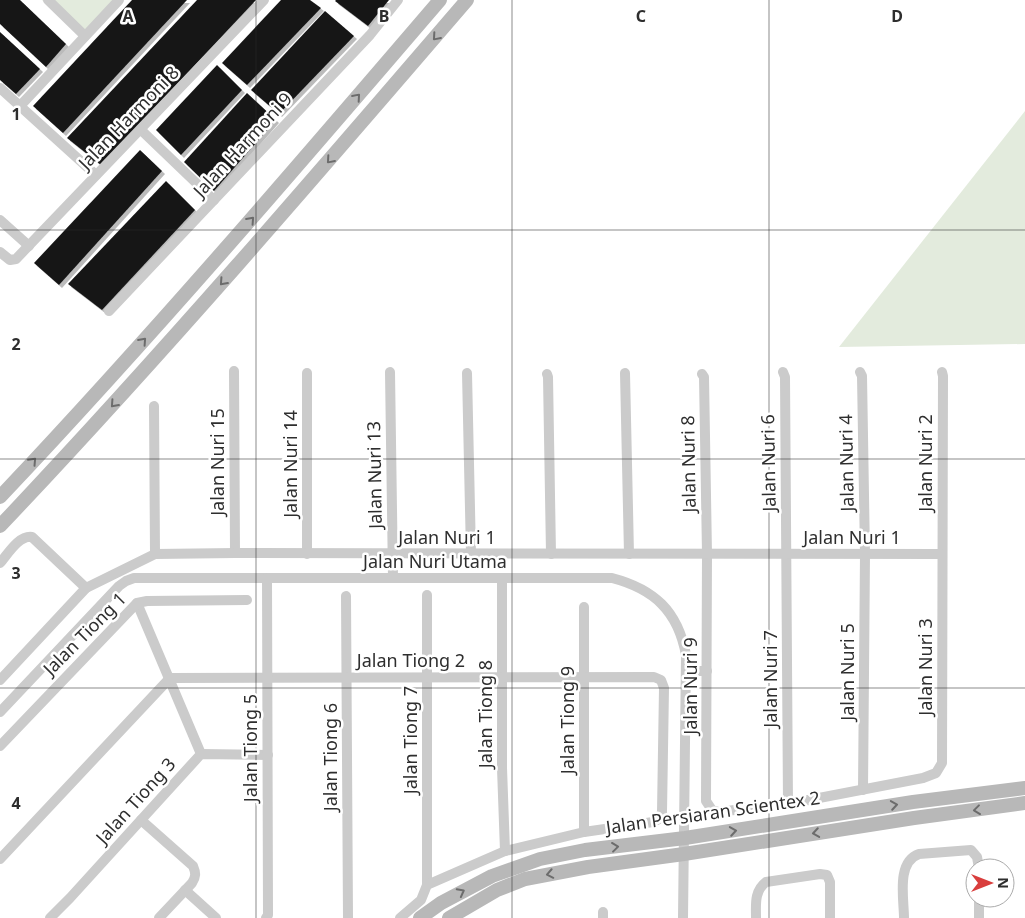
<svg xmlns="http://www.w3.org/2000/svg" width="1025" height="918" font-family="'Noto Sans',sans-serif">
  <defs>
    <filter id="shadow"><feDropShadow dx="3" dy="3" stdDeviation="0" flood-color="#0004"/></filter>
  </defs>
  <rect width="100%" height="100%" fill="#fff"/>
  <g fill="#e3ebdd">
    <polygon points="42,0 116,0 83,36"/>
    <polygon points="1025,111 1025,344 839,347"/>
  </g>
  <g fill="#151515" filter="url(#shadow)">
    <polygon points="0,0 20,0 66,44 46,67 0,24"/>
    <polygon points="132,0 187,0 63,133 33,106"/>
    <polygon points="197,0 256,0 101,165 67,138"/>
    <polygon points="281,0 310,0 321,8 247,85 222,63"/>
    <polygon points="336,0 389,0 368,26 335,1"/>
    <polygon points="325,11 354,36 279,114 251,90"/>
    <polygon points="0,32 40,69 16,94 0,80"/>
    <polygon points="217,65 242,90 181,155 156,130"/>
    <polygon points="247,93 276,120 214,191 184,162"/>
    <polygon points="140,150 162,171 59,285 34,263"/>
    <polygon points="166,181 195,210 102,310 68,284"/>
  </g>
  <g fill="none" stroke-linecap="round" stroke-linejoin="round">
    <g stroke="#cbcbcb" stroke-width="10">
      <polyline points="48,0 85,36"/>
      <polyline points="0,88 96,175"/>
      <polyline points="20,106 119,0"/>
      <polyline points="141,130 214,200"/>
      <polyline points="0,220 29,246"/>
      <polyline points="0,252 10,260 16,259 264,0"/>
      <polyline points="109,311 370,35 398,0"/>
      <polyline points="234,371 235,553"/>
      <polyline points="390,372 393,578"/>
      <polyline points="783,372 785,377 788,804"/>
      <polyline points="860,372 862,376 865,554 863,790"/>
      <polyline points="307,373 307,554"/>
      <polyline points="467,373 471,554"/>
      <polyline points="625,373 629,554"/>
      <polyline points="547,374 548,377 551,554"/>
      <polyline points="702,374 704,377 707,554 706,801 712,810 718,812 793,803 923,778 936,773 942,763 943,376 942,372"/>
      <polyline points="154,406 155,554"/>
      <path d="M0 563C8 554 19 535 32 537L86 588"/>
      <polyline points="502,578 502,768 505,851"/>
      <polyline points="427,595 427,885"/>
      <polyline points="346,596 348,918"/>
      <polyline points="137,603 201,754"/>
      <polyline points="584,607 584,832"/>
      <polyline points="687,671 707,671"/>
      <polyline points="0,680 86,588 155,554 235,553 942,554"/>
      <path d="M0 712 119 586 126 581 134 578H612C654 589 678 611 686 655L683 918"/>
      <polyline points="0,746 137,603 147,601 247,600"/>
      <path d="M141 820 193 866C196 873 196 877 192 883L159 918"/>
      <polyline points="0,859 170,678 654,677 661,680 664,688 662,812 659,819 653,822 584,832 505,851 427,885 421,900 400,918"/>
      <polyline points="185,890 216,918"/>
      <polyline points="603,912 603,918"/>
      <polyline points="50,918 70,898 201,754 268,755"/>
      <polyline points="266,918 268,915 267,578"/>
      <path d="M756 918C756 905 754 891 766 882L820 874 827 875 830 882V918"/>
      <path d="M904 918C904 899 896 862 919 854L971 850 977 857 979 868"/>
      <polyline points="979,918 979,898"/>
    </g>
    <g stroke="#b8b8b8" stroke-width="14">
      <path d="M0 497C152 336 296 168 440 0"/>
      <path d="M0 526C161 356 314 178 467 0"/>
      <polyline points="420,918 441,903 492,876 540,859 585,850 685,838 913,802 1025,788"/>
      <polyline points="449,918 497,890 525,879 588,867 684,854 914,818 1025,803"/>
    </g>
  </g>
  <defs><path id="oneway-chevron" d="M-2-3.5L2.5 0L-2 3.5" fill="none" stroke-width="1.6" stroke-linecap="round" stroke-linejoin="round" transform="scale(1.25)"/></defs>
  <g stroke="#6c6c6c">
    <use href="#oneway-chevron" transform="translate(436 37) rotate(131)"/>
    <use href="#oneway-chevron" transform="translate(357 97) rotate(-49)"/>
    <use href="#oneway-chevron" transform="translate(330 160) rotate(131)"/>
    <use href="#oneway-chevron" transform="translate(251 220) rotate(-48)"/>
    <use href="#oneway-chevron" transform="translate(223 282) rotate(132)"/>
    <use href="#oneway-chevron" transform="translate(143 341) rotate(-48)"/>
    <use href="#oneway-chevron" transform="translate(114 404) rotate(132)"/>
    <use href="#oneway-chevron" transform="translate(33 461) rotate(-47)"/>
    <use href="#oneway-chevron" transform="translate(894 805) rotate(-9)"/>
    <use href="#oneway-chevron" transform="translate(977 810) rotate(173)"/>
    <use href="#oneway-chevron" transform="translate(733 831) rotate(-9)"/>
    <use href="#oneway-chevron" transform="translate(816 833) rotate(171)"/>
    <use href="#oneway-chevron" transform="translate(615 847) rotate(-7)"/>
    <use href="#oneway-chevron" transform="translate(550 874) rotate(169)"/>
    <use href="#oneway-chevron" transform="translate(461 892) rotate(-28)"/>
  </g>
  <path fill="none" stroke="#2e2e2e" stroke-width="1" stroke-opacity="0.55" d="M256 0V918M512 0V918M769 0V918M0 230H1025M0 459H1025M0 688H1025"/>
  <g text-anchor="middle" stroke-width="5" stroke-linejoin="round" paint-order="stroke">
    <g font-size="18" fill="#2e2e2e" stroke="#fff">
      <text transform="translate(129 118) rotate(-46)" y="6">Jalan Harmoni 8</text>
      <text transform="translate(243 145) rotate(-47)" y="6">Jalan Harmoni 9</text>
      <text transform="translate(218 462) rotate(-90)" y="6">Jalan Nuri 15</text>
      <text transform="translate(769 463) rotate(-91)" y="6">Jalan Nuri 6</text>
      <text transform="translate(847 463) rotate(-91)" y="6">Jalan Nuri 4</text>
      <text transform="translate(926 463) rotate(-90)" y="6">Jalan Nuri 2</text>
      <text transform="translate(291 464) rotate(-90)" y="6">Jalan Nuri 14</text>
      <text transform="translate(689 464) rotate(-91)" y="6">Jalan Nuri 8</text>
      <text transform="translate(375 475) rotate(-91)" y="6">Jalan Nuri 13</text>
      <text x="447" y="544">Jalan Nuri 1</text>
      <text x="852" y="544">Jalan Nuri 1</text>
      <text x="435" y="568">Jalan Nuri Utama</text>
      <text transform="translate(85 634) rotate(-45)" y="6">Jalan Tiong 1</text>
      <text x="411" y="667">Jalan Tiong 2</text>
      <text transform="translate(926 667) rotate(-90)" y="6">Jalan Nuri 3</text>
      <text transform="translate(848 672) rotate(-90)" y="6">Jalan Nuri 5</text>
      <text transform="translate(771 679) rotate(-90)" y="6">Jalan Nuri 7</text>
      <text transform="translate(691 686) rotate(-90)" y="6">Jalan Nuri 9</text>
      <text transform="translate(486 714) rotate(-90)" y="6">Jalan Tiong 8</text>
      <text transform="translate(568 720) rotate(-90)" y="6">Jalan Tiong 9</text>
      <text transform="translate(411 740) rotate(-90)" y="6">Jalan Tiong 7</text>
      <text transform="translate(251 748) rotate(-90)" y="6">Jalan Tiong 5</text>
      <text transform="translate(331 757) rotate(-90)" y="6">Jalan Tiong 6</text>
      <text transform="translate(136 801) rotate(-48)" y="6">Jalan Tiong 3</text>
      <text transform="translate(713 813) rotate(-8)" y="6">Jalan Persiaran Scientex 2</text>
    </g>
  </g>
  <g font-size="16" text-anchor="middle" font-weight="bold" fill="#2e2e2e" stroke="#fff" stroke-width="5" stroke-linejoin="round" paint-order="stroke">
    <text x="128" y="22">A</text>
    <text x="384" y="22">B</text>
    <text x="641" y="22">C</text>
    <text x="897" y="22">D</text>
    <text x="16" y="120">1</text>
    <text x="16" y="350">2</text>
    <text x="16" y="579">3</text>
    <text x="16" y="809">4</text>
  </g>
  <g transform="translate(990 883) rotate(90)"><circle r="24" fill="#ffffff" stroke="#ababab"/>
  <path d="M0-4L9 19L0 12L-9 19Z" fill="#d93e3d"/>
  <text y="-8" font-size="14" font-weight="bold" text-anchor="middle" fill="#2e2e2e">N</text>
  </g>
</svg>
